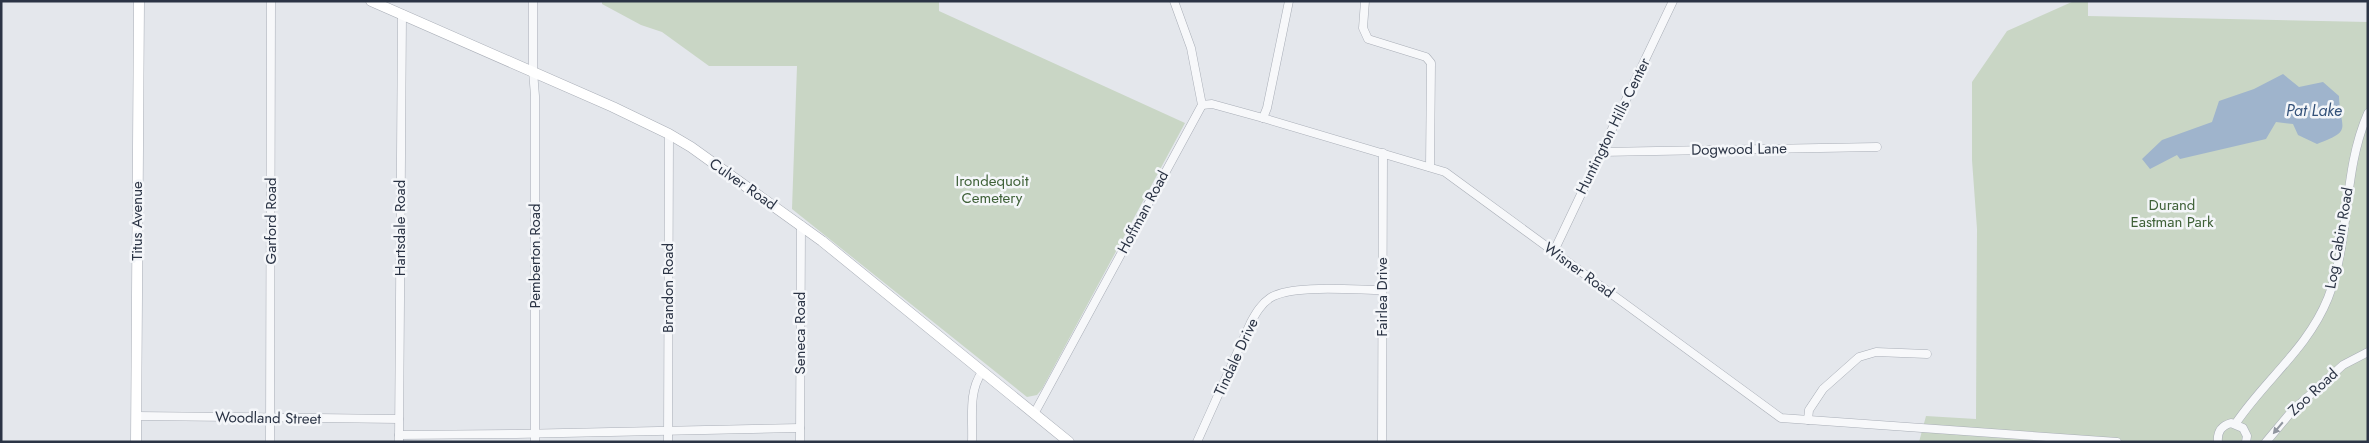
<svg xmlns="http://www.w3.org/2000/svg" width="2369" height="443" font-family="Jost,sans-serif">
  <rect width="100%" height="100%" fill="#e4e7ec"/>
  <g fill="#c9d6c5">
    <polygon points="602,1 939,1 939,11 1185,123 1042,389 1037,395 1027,397 792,209 797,66 709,66 662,32 641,25 602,4"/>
    <polygon points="2074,1 2088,1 2088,16 2368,22 2368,442 1919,442 1926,416 1976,419 1977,229 1972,160 1972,82 2007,31"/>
  </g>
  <path fill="#9fb4cc" d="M2283 74 2299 87 2323 82 2339 96C2340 130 2354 130 2317 144L2298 135 2293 124 2276 122 2266 139 2180 159 2177 155 2150 169 2142 159 2162 140 2212 122 2219 101 2254 89Z"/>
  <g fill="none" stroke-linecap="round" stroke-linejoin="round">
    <defs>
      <g id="minor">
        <polyline points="533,1 533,71 535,96 535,442"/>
        <polyline points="1365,1 1363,28 1368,39 1426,57 1431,63 1430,167"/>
        <polyline points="1202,105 1212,104 1263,118 1445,172 1781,418 2117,442"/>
        <polyline points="1263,118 1267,108 1289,1"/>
        <polyline points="1601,152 1877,147"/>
        <polyline points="1554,251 1673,1"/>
        <polyline points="1034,414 1202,105 1191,48 1174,1"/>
        <polyline points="136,416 399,419"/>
        <polyline points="1808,420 1809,410 1823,389 1859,357 1876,352 1927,354"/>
        <path d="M2236 423C2265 380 2308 348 2328 298 2351 239 2342 172 2368 113"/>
        <polyline points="399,435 516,434 800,428"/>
        <polyline points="270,442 271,1"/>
        <polyline points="399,442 402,14"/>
        <polyline points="668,442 669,134"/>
        <polyline points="800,442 801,225"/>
        <path d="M972 442C973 418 968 392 982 372"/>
        <path d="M1197 442 1251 322C1256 313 1261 304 1270 298 1291 284 1355 290 1382 290"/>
        <polyline points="1382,442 1383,153"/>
        <path d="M2218 442C2217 432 2221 426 2231 423L2243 428 2247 436 2246 442"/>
        <polyline points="2266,442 2292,411 2343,365 2368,352"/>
      </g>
      <g id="secondary">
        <polyline points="371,1 613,107 669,134 691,147 822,241 1069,442"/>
        <polyline points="136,442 139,1"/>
      </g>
    </defs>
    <use href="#minor" stroke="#a9aeb7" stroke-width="9"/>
    <use href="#secondary" stroke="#a9aeb7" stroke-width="11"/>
    <use href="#minor" stroke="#f7f8fa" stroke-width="8"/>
    <use href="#secondary" stroke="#fff" stroke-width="10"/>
  </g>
  <defs><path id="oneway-solid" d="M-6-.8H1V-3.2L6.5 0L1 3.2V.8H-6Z" transform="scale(1.25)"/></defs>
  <use fill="#9196a0" href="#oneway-solid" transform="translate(2278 428) rotate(130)"/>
  <g text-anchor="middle" stroke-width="5" stroke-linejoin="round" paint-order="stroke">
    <g font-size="15" fill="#2b3445" stroke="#f4f6f9">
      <text transform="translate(1613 126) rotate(-64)" y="5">Huntington Hills Center</text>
      <text transform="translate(1739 149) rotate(-1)" y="5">Dogwood Lane</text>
      <text transform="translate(743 184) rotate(35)" y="5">Culver Road</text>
      <text transform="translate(1143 212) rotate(-62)" y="5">Hoffman Road</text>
      <text transform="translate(137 221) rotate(-90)" y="5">Titus Avenue</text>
      <text transform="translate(271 221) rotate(-90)" y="5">Garford Road</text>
      <text transform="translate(400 228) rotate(-90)" y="5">Hartsdale Road</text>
      <text transform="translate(2339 238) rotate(-80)" y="5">Log Cabin Road</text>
      <text transform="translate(535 256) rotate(-90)" y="5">Pemberton Road</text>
      <text transform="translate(1579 270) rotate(36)" y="5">Wisner Road</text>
      <text transform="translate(668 288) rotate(-90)" y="5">Brandon Road</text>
      <text transform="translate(1382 297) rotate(-90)" y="5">Fairlea Drive</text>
      <text transform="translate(800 333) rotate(-90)" y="5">Seneca Road</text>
      <text transform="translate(1236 357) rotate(-65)" y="5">Tindale Drive</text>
      <text transform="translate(2313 392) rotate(-43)" y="5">Zoo Road</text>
      <text transform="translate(268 418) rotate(1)" y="5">Woodland Street</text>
    </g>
    <g font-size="15" fill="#3f6138" stroke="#f4f6f9">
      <text x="992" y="186">Irondequoit<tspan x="992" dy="17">Cemetery</tspan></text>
      <text x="2172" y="210">Durand<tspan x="2172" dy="17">Eastman Park</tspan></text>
    </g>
    <g font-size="16" font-style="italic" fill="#34527a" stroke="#f4f6f9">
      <text x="2314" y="116">Pat Lake</text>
    </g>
  </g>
  <rect width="2369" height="443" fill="none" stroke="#2b3445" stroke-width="5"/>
</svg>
